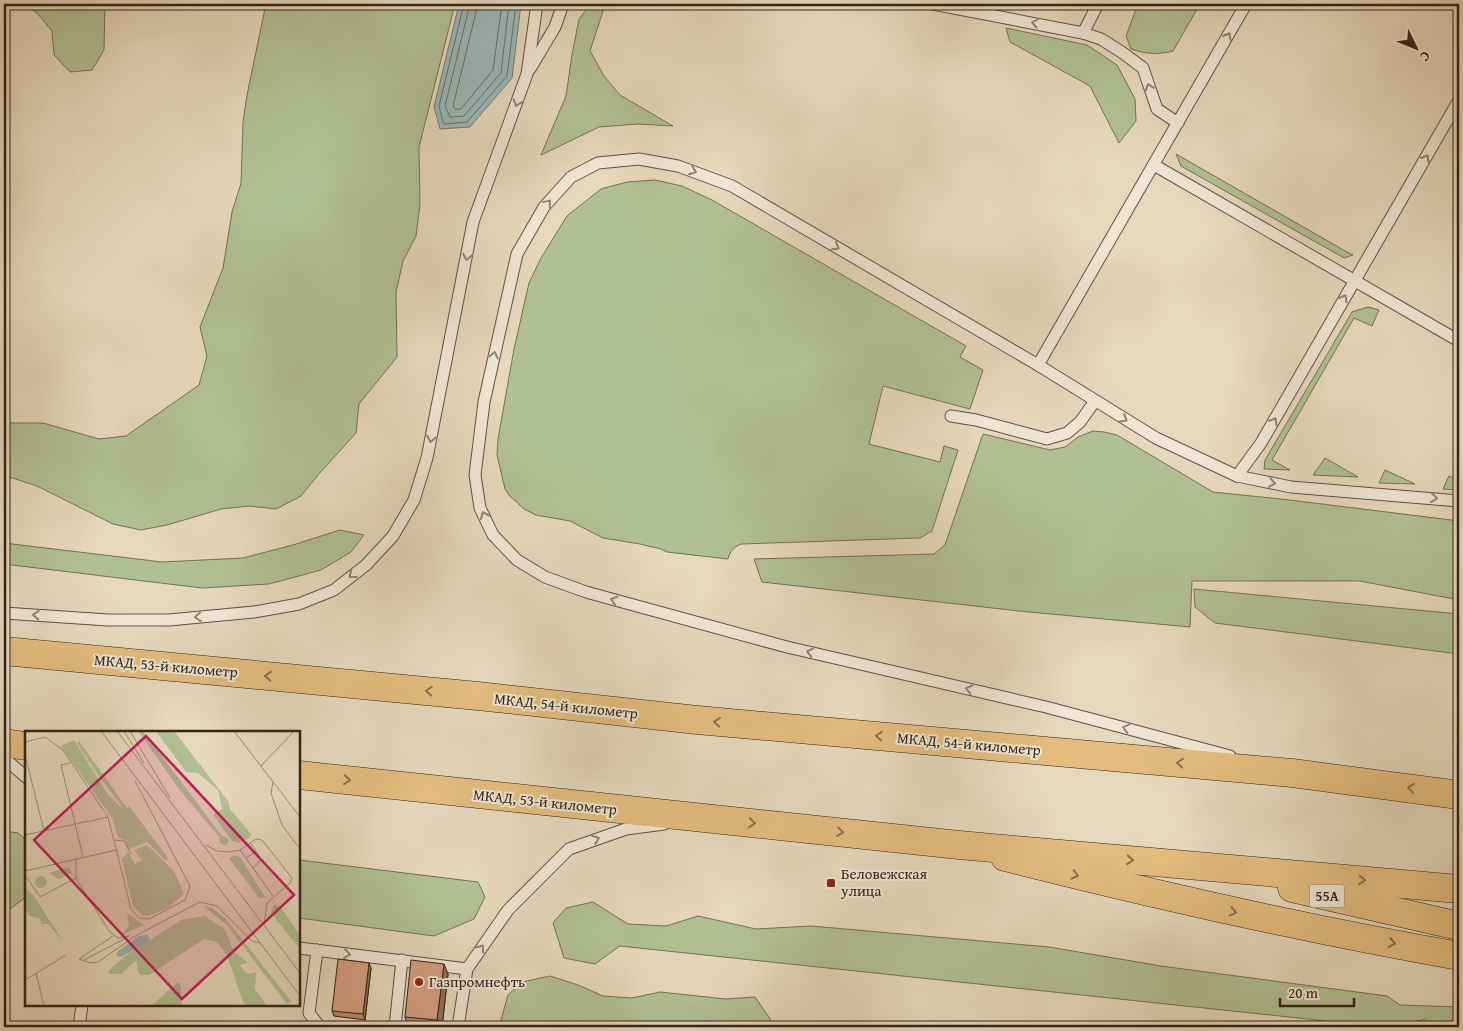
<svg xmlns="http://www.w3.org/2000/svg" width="1463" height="1031" font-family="'Gentium Book Plus',serif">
  <rect width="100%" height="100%" fill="#e6d8bd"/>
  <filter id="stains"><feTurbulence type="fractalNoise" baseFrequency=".004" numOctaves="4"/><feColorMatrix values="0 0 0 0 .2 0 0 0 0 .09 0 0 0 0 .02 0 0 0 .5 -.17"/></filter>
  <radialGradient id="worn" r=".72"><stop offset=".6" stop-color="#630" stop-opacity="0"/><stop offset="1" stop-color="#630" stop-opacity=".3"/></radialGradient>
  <g fill="#b1c094" stroke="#727256">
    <polygon points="23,4 105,4 104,50 92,70 70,72 54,55 52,31 37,13"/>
    <polygon points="266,4 455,4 419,147 420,205 416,236 403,261 396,292 397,357 359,404 356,433 318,475 301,496 276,509 249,506 221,509 167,525 141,530 113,524 37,486 6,476 4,477 4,420 12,423 43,423 99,439 126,436 199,385 207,356 200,327 223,268 232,212 241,183 243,122 247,95"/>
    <polygon points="591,4 598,4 603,11 590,51 604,76 620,95 673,126 638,124 599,127 541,155 566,96 572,55 579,19"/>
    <path d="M1138 4H1200L1173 51C1157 55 1146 54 1131 49L1126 36Z"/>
    <polygon points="1006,28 1087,45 1117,65 1135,99 1136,121 1119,143 1090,86 1010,42"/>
    <polygon points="1176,154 1347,252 1353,255 1344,258 1181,166"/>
    <path d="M655 180 682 186 712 200 966 346 960 357 983 370 970 409 883 386 869 444 940 462 944 446 958 450 932 531 920 538 741 544C734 547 730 551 728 559L667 552 661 549 640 544 603 538 570 521 536 515 524 509 509 495 505 489 497 455 498 439 514 349 529 283 541 258 567 216 601 189 627 182Z"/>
    <polygon points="1368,307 1379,310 1372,326 1354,318 1272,460 1290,470 1264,469 1265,460 1352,312"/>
    <polygon points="1093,431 1104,432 1117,435 1213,492 1290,500 1459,521 1459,600 1360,581 1192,581 1190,627 1019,611 762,582 754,559 934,554 945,545 983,434 1050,450 1065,447 1078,437"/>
    <polygon points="1325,458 1358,477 1313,475"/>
    <polygon points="1385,470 1415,484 1379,483"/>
    <polygon points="1449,476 1459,481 1459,490 1443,489"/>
    <polygon points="340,530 364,535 351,552 321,570 269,584 202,588 4,564 4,543 162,562 243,558 293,545"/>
    <polygon points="1194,589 1459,614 1459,654 1215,623 1195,607"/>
    <polygon points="4,831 18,833 26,840 26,897 6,912 4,911"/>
    <polygon points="299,860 478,882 485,897 474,919 434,936 299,918"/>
    <polygon points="593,902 628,924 666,926 698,916 756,929 811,926 1049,947 1161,966 1387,996 1400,1005 1459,1007 1459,1027 1430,1027 1425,1019 1399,1027 1383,1027 620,946 595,964 564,958 553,923 566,908"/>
    <polygon points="550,976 578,985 603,996 632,998 660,992 726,999 755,997 771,1020 768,1027 499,1027 508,995 522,982"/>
  </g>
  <polygon fill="#99b8b9" stroke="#707c79" points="459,4 521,4 512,78 470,127 440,129 434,107"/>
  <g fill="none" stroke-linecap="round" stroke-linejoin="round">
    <g stroke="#666e69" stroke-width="1">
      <polyline points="464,4 439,106 443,122 445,124 467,122 507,76 516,4"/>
      <polyline points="470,4 445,106 450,117 464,116 501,73 509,4"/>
      <polyline points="478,4 453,106 455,109 461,109 493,70 502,4"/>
    </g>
    <defs>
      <g id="service">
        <polyline points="933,4 1083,33 1101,39 1123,53 1143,68 1157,109 1178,123"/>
        <polyline points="1083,33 1098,4"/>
        <polyline points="530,69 555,27 563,4"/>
        <polyline points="1154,165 1459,341"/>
        <polyline points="1038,365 1246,4"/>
        <polyline points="951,416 976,420 1047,439 1067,433 1080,422 1095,401"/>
        <polyline points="1237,476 1261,443 1459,100"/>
        <polyline points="4,613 108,620 169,620 254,612 299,604 334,590 366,565 393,536 414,500 427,458 473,222 527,74 537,4"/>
        <polyline points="1230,756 1046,707 787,647 586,592 545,577 517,560 493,535 480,508 475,475 484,402 517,254 544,207 571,177 598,163 639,159 678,166 732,186 1038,365 1156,438 1237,476 1291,487 1459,501"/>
        <polyline points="4,758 26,777"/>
        <polyline points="299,948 467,969"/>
        <polyline points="317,950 309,1013 320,1027"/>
        <polyline points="79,1027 82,1005"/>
        <polyline points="395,1027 402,960"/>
        <polyline points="458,1027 467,969 508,910 569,849 626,829 664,824"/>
      </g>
      <path id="primary" d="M1005 857C1155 895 1306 929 1459 956"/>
      <g id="trunk">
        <polyline points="4,651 478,696 697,720 1292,773 1459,795"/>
        <polyline points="4,743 26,746"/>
        <polyline points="299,775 959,845 1459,889"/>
        <polyline points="1292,888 1459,926"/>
      </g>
    </defs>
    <use href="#service" stroke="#5f5042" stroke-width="13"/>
    <use href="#primary" stroke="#322319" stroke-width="29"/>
    <use href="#trunk" stroke="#322319" stroke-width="29"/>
    <use href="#service" stroke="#efe6d4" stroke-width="11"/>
    <use href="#primary" stroke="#e3bc7e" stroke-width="28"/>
    <use href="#trunk" stroke="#e3bc7e" stroke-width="28"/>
  </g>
  <g fill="#b5886f" stroke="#322319">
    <polygon points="371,968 365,1020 334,1016 332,1011"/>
    <polygon points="448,974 442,1027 408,1027 405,1017"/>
  </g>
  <g fill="#946f5a" stroke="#322319">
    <polygon points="369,963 371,968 365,1020 363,1014"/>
    <polygon points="444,964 448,974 442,1027 440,1027 437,1020"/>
  </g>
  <g fill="#d39e81" stroke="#322319">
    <polygon points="338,959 369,963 363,1014 332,1011"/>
    <polygon points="411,960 444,964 437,1020 405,1017"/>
  </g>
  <defs><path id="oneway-chevron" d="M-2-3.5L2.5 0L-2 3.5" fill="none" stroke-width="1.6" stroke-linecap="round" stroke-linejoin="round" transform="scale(1.25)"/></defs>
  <g stroke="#908476">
    <use href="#oneway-chevron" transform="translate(1035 23) rotate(-169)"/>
    <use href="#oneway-chevron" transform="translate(1228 36) rotate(-60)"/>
    <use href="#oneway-chevron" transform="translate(1149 87) rotate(-109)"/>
    <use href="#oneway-chevron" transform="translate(517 103) rotate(110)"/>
    <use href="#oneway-chevron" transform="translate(1426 158) rotate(-60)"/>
    <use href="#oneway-chevron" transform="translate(693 171) rotate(21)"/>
    <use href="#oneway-chevron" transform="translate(548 203) rotate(-50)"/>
    <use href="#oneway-chevron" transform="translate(836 247) rotate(30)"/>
    <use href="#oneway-chevron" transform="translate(467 257) rotate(101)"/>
    <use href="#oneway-chevron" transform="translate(1344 298) rotate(-60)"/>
    <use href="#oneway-chevron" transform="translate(494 355) rotate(-77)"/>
    <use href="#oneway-chevron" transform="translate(1124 419) rotate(31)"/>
    <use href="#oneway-chevron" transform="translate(1274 421) rotate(-60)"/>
    <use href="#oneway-chevron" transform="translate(431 439) rotate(101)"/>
    <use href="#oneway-chevron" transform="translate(1272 483) rotate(11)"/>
    <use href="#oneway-chevron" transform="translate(1434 498) rotate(6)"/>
    <use href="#oneway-chevron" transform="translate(484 515) rotate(-114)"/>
    <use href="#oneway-chevron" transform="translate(352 575) rotate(142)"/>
    <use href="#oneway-chevron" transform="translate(614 600) rotate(-164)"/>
    <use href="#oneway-chevron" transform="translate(36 615) rotate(-176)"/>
    <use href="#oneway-chevron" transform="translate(198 617) rotate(175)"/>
    <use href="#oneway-chevron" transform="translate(810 652) rotate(-167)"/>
    <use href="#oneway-chevron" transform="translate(969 689) rotate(-167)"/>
    <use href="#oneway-chevron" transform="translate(1126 728) rotate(-165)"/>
    <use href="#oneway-chevron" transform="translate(596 839) rotate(-20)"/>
    <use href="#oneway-chevron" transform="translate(481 948) rotate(-55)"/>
    <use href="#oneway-chevron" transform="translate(347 954) rotate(7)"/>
  </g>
  <g stroke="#8a704c">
    <use href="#oneway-chevron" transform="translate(268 676) rotate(-175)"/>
    <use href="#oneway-chevron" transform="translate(429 691) rotate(-175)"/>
    <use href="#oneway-chevron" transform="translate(717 722) rotate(-175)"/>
    <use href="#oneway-chevron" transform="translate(879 736) rotate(-175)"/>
    <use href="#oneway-chevron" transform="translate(1180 763) rotate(-175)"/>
    <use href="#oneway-chevron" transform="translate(347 780) rotate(6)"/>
    <use href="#oneway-chevron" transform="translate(1411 788) rotate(-173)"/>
    <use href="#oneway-chevron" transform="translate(752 823) rotate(5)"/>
    <use href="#oneway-chevron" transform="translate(840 832) rotate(6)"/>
    <use href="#oneway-chevron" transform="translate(1130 860) rotate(5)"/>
    <use href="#oneway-chevron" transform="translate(1075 875) rotate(14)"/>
    <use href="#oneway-chevron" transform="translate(1362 880) rotate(5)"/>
    <use href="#oneway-chevron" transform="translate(1233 912) rotate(13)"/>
    <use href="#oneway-chevron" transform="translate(1392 943) rotate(11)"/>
  </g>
  <g fill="#8f2418" stroke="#efe6d4" stroke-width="2">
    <rect x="826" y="878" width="10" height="10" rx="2.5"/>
    <circle cx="419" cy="982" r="5"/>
  </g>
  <g text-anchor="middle" stroke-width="4" stroke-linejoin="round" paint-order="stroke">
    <rect fill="#efe6d4" stroke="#6b5e51" stroke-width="1" x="1309.5" y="884.5" width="35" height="23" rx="4"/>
    <g font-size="14" font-weight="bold" fill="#322319">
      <text x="1327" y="901">55А</text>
    </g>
    <g font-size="15" fill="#322319" stroke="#efe6d4">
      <text transform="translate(166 666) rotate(5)" y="5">МКАД, 53-й километр</text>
      <text transform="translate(566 706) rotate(6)" y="5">МКАД, 54-й километр</text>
      <text transform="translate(969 744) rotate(5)" y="5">МКАД, 54-й километр</text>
      <text transform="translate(545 802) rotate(6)" y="5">МКАД, 53-й километр</text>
    </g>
    <g font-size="15" fill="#322319" stroke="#efe6d4" text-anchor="start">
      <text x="841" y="879">Беловежская<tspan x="841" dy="17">улица</tspan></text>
      <text x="429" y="987">Газпромнефть</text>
    </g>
  </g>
  <g transform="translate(25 731)">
    <rect width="275" height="275" fill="#e6d8bd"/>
    <path d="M113 0H118L197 105 201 106 204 110 201 115 195 112 194 106 154 58ZM131 0H149L203 70 205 78 226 103 224 107 214 112 207 110 189 85 190 81 197 78 193 59 173 42 161 41ZM49 9 82 62 100 80 71 41 52 12 54 10 102 77 104 75 143 127 141 130 122 111 104 118 99 109 93 106 87 87 36 15ZM122 114 149 140 159 163 143 177 123 185 117 184 108 175 97 128 103 121 110 133 117 129 109 119ZM209 124 215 126 240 166 234 167 204 127ZM44 136 47 142 34 148 24 142ZM10 151a6 6 0 1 1 12 0a6 6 0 1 1-12 0ZM0 157 9 165 37 209 23 193H17L14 187 4 185 0 177ZM249 174 255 175 275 204V218L246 182ZM178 175 186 176 200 187 266 270 262 273 202 194ZM102 182 119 194 96 204 104 195ZM180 185 200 199 208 219 223 232 215 234 217 238 223 243 231 241 230 258 242 275H221L218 271 202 224 192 211 179 208 124 244H116L113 241 111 229 96 243H84V239L100 225 156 189ZM155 251 157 275H126L152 252Z" fill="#b1c094"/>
    <path d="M123 204 125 210 96 226 91 225 93 220 114 205Z" fill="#99b8b9"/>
    <path fill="none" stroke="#9e907b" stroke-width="1" d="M76 0 275 265M92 0 275 242M99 0 119 32M105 0 145 67M209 0 275 86M0 11 20 6 38 19 83 86 106 178 114 187 124 188 160 169 165 155 110 50M0 24 19 100M45 32 36 34 58 126M236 35 269 0M248 51 246 62 257 94 275 118M0 104 83 86M90 109 99 110 106 123M181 114 192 120 204 121 215 119 231 108 237 109 267 147 265 152 242 172 239 193M215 119 248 165M221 127 231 120 225 112M51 128V147L84 200 93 207 104 205M228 138 236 128 231 120M0 140 91 119M0 144 15 166 51 147M88 205 54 228 65 232 73 231 112 204 175 171 192 175 227 210 235 212M57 230 99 208M11 242 19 275M0 249 41 224"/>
    <path fill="#c2185b" fill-opacity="0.15" stroke="#c2185b" stroke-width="2.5" d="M121 5 269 164 157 268 9 109Z"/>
    <rect width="275" height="275" fill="none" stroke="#322319" stroke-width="2.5"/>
  </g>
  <rect width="1463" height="1031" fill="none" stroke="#e6d8bd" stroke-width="20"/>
  <rect x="5" y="5" width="1453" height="1021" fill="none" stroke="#322319" stroke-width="2.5"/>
  <rect x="10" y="10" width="1443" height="1011" fill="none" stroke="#322319"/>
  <g transform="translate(1416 48) rotate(133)" stroke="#efe6d4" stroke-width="4" paint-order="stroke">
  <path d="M0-4L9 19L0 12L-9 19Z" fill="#322319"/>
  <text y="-8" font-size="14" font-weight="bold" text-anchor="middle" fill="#322319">С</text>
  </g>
  <path d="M1280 998v8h74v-8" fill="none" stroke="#322319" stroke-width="2.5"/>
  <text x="1288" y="998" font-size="15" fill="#322319" stroke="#efe6d4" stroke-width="4" paint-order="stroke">20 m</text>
  <rect width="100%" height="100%" filter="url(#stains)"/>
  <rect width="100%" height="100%" fill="url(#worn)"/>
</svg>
